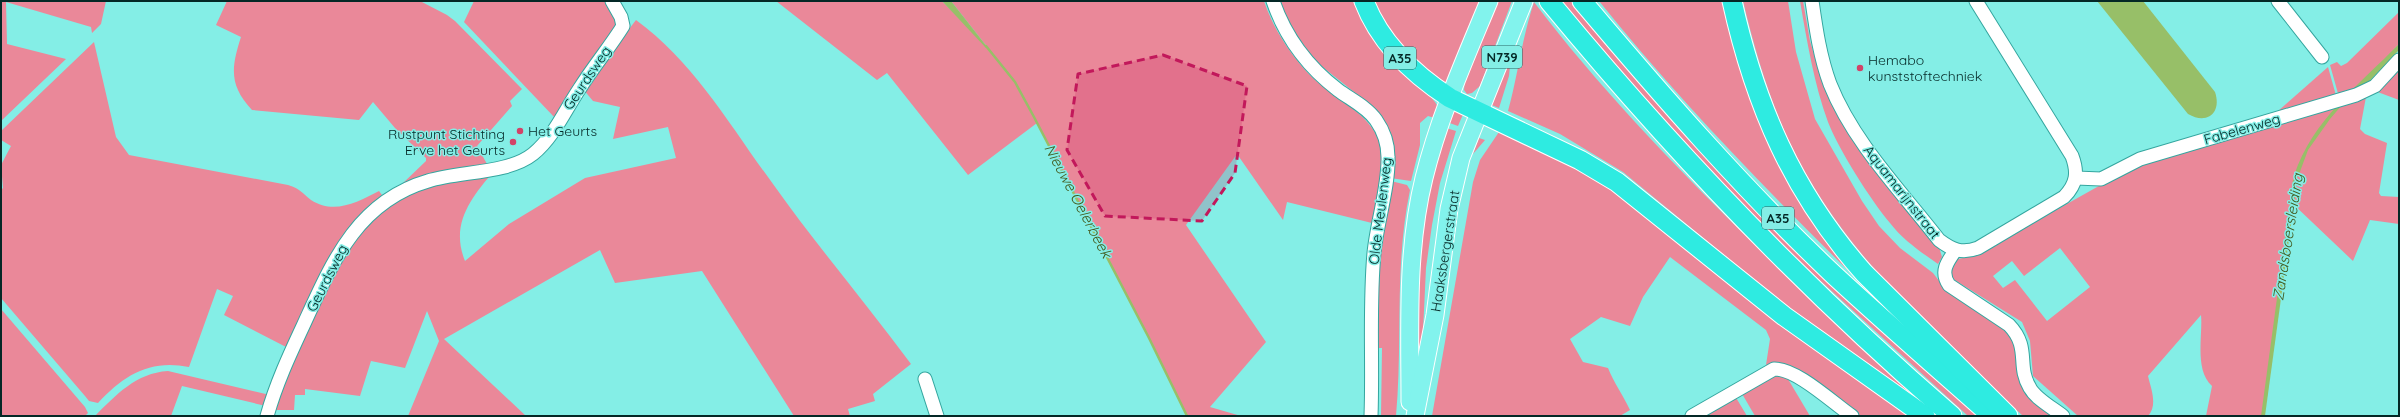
<svg xmlns="http://www.w3.org/2000/svg" width="2400" height="417" font-family="Quicksand,sans-serif">
  <rect width="100%" height="100%" fill="#84eee6"/>
  <g fill="#ea8899" fill-rule="evenodd">
    <polygon points="1,1 106,1 101,24 92,33 91,27 6,2 7,44 66,59 1,121"/>
    <path d="M227 1H420L447 15 455 21 522 89 510 101 512 106 477 146 487 164 437 172 402 184 426 161V158L395 128 373 102 359 120 252 110C229 85 231 68 241 37L216 25Z"/>
    <polygon points="474,1 608,1 619,19 618,29 556,119 464,22"/>
    <path d="M776 1H942L988 48 951 1H1264C1273 28 1289 52 1308 73 1332 99 1379 115 1382 154 1383 172 1375 204 1372 223L1287 202 1283 220 1237 154 1186 225 1266 342 1210 407 1241 416H1187L1149 338 1037 123 968 175 887 73 877 80Z"/>
    <path d="M1278 1H1353C1363 27 1380 52 1400 71 1411 81 1426 90 1435 102L1438 107V119L1428 116 1420 123V145L1411 181 1390 178 1391 164 1359 96 1315 61 1292 29Z"/>
    <polygon points="1370,1 1483,1 1447,88 1406,54"/>
    <polygon points="1496,1 1512,1 1480,86 1472,93 1467,94 1464,90 1465,79"/>
    <polygon points="1559,1 1576,1 1604,34 1987,416 1968,416 1777,241 1668,127"/>
    <path d="M1599 1H1729L1747 75 1868 290C1774 198 1682 104 1599 1Z"/>
    <path d="M1743 1H1788L1796 52 1815 119 1862 201 1879 226 1900 248 1933 273 1943 286 2013 330 2022 387 2056 416H2023C1940 339 1848 258 1796 155 1771 106 1756 55 1743 1Z"/>
    <path d="M1800 1H1803L1810 41 1819 71 1939 247 1942 257 1938 264C1921 252 1903 240 1890 223 1870 199 1839 150 1828 122 1814 84 1807 41 1800 1Z"/>
    <path d="M1534 2C1597 85 1669 160 1743 233 1807 296 1870 357 1937 416L1774 296 1623 172 1560 134 1508 111C1518 75 1522 38 1534 2Z"/>
    <path d="M2399 12V44C2383 60 2361 91 2339 97L2330 65 2337 62 2341 66 2347 63Z"/>
    <path d="M636 20C695 63 730 126 773 184 817 246 866 303 911 364L873 394 875 401 848 409 850 416H794L702 271 615 283 600 250 444 339 526 416H408L439 341 427 311 405 368 371 361 360 396 305 389V395H295L294 410H272L332 267 370 218 413 189 494 171C471 198 450 224 465 261L509 224 585 178 676 158 668 127 613 139 620 107 593 101 583 89Z"/>
    <path d="M94 42 116 137 129 155 288 185C301 189 302 193 311 200 334 215 358 202 379 191L382 195C333 233 313 293 288 348L224 315 233 296 217 289 189 367C150 359 124 375 98 403L89 401 85 396 1 298V190L3 188 1 165 11 146 1 140V131Z"/>
    <polygon points="1511,55 1509,76 1499,108 1489,104"/>
    <polygon points="2399,64 2399,100 2375,91"/>
    <polygon points="2328,67 2337,99 2268,120"/>
    <path d="M2366 97 2360 129 2365 134 2387 143 2379 193 2381 196 2399 197V224L2370 220 2353 261 2292 203 2263 416H2206L2212 386C2194 370 2203 335 2201 315L2148 376C2151 389 2158 405 2148 416H2078L2033 376 2030 341 2022 322 1953 279 1949 271 1954 260 1976 255 2131 168ZM2060 248 2090 287 2047 321 2015 280 2003 288 1993 276 2012 261 2024 276Z"/>
    <polygon points="1451,104 1464,112 1458,126 1444,121"/>
    <polygon points="1443,127 1456,131 1440,183 1432,225 1426,268 1422,353 1415,389 1414,266"/>
    <path d="M1501 129 1580 165 1912 416H1861L1787 365 1776 362 1766 365 1770 339 1766 330 1670 257 1643 297 1630 326 1601 317 1570 339 1583 362 1608 368C1614 383 1623 395 1630 410L1620 416H1432L1473 182 1480 160Z"/>
    <polygon points="1479,138 1485,140 1473,154"/>
    <path d="M1391 181 1407 185 1410 190C1394 267 1403 340 1396 416H1381L1382 348H1375L1382 239Z"/>
    <polygon points="1,309 85,407 88,413 85,416 1,416"/>
    <path d="M168 371 270 395 266 406 182 386 171 416H95C116 395 136 373 168 371Z"/>
    <polygon points="1774,373 1785,374 1810,416 1755,416 1741,392"/>
    <polygon points="1735,396 1747,416 1700,416"/>
  </g>
  <g fill="#97bf68">
    <polygon points="942,1 951,1 988,48 986,48"/>
    <path d="M2097 1H2143L2215 92C2222 113 2207 125 2188 114Z"/>
    <path d="M2399 44V50L2364 87 2342 105 2330 119 2308 150 2298 177 2294 176C2312 120 2359 85 2399 44Z"/>
    <polygon points="2293,180 2297,181 2265,416 2261,416"/>
  </g>
  <g fill="none" stroke-linecap="round" stroke-linejoin="round">
    <polyline stroke="#97bf68" stroke-width="2.5" points="986,46 1015,82 1034,117 1149,338 1187,416"/>
    <defs>
      <g id="minor">
        <path d="M1273 1C1285 36 1308 67 1338 90 1350 99 1367 107 1376 120 1383 130 1388 144 1388 157 1389 186 1377 222 1374 253 1369 307 1373 362 1371 416"/>
        <path d="M1812 1C1816 29 1820 57 1830 84 1853 142 1901 191 1939 240 1952 250 1962 254 1978 248L2064 197C2077 184 2078 172 2072 156L1976 1"/>
        <polyline points="2278,1 2322,57"/>
        <polyline points="2076,178 2101,179 2140,159 2356,95 2375,86 2399,60"/>
        <path d="M1955 251C1947 262 1940 272 1949 285L2009 325C2031 348 2016 365 2030 388 2036 399 2053 408 2063 416"/>
        <polyline points="925,379 937,416"/>
        <path d="M267 416C276 384 289 356 303 326 331 265 356 202 428 181 459 171 508 174 533 154 554 137 565 110 580 88 593 67 610 47 623 26L621 17 612 1"/>
        <path d="M1692 416 1774 369C1796 368 1833 403 1852 416"/>
      </g>
      <g id="major">
        <path d="M1410 402C1410 327 1406 251 1424 178 1439 117 1465 59 1489 1"/>
        <polyline points="1415,416 1435,315 1449,209 1461,158 1524,1"/>
      </g>
      <g id="highway">
        <path d="M1364 1C1380 43 1413 74 1450 98L1580 160 1617 182 1784 316 1925 416"/>
        <path d="M1549 1C1672 150 1806 290 1952 416"/>
        <path d="M1582 1C1662 96 1744 190 1834 275 1886 323 1939 369 1992 416"/>
        <path d="M1732 1C1755 105 1793 193 1864 273L2008 416"/>
      </g>
    </defs>
    <use href="#minor" stroke="#34a69f" stroke-width="15"/>
    <use href="#major" stroke="#fff" stroke-width="19"/>
    <use href="#highway" stroke="#fff" stroke-width="21"/>
    <use href="#minor" stroke="#fff" stroke-width="13"/>
    <use href="#major" stroke="#82f3ed" stroke-width="17"/>
    <use href="#highway" stroke="#2eebe1" stroke-width="19"/>
  </g>
  <path fill="#c2185b" fill-opacity="0.2" stroke="#c2185b" stroke-width="3" stroke-dasharray="8 5" stroke-linejoin="round" d="M1163 55 1247 86 1235 173 1202 221 1105 216 1067 150 1078 74Z"/>
  <g fill="#d24368" stroke="#84eee6" stroke-width="1.5">
    <circle cx="1860" cy="68" r="4"/>
    <circle cx="520" cy="131" r="4"/>
    <circle cx="513" cy="142" r="4"/>
  </g>
  <g text-anchor="middle" stroke-width="3" stroke-linejoin="round" paint-order="stroke">
    <g fill="#84eee6" stroke="#2a6360" stroke-width="1">
      <rect x="1482" y="46" width="40" height="22" rx="3"/>
      <rect x="1384" y="47" width="32" height="22" rx="3"/>
      <rect x="1762" y="207" width="32" height="22" rx="3"/>
    </g>
    <g font-size="13" font-weight="bold" fill="#042826">
      <text x="1502" y="62">N739</text>
      <text x="1400" y="63">A35</text>
      <text x="1778" y="223">A35</text>
    </g>
    <g font-size="14" fill="#042826" stroke="#84eee6" text-anchor="start">
      <text x="1868" y="65">Hemabo<tspan x="1868" dy="16">kunststoftechniek</tspan></text>
      <text x="528" y="136">Het Geurts</text>
      <text x="505" y="139" text-anchor="end">Rustpunt Stichting<tspan x="505" dy="16">Erve het Geurts</tspan></text>
    </g>
    <g font-size="14" fill="#042826" stroke="#84eee6">
      <text transform="translate(587 78) rotate(-56)" y="5">Geurdsweg</text>
      <text transform="translate(2242 129) rotate(-16)" y="5">Fabelenweg</text>
      <text transform="translate(1902 192) rotate(52)" y="5">Aquamarijnstraat</text>
      <text transform="translate(1380 211) rotate(-83)" y="5">Olde Meulenweg</text>
      <text transform="translate(1445 251) rotate(-81)" y="5">Haaksbergerstraat</text>
      <text transform="translate(327 278) rotate(-63)" y="5">Geurdsweg</text>
    </g>
    <g font-size="15" font-style="italic" fill="#435c20" stroke="#84eee6">
      <text transform="translate(1078 201) rotate(62)" y="5">Nieuwe Oelerbeek</text>
      <text transform="translate(2288 237) rotate(-81)" y="5">Zandsboersleiding</text>
    </g>
  </g>
  <rect width="2400" height="417" fill="none" stroke="#042826" stroke-width="4"/>
</svg>
